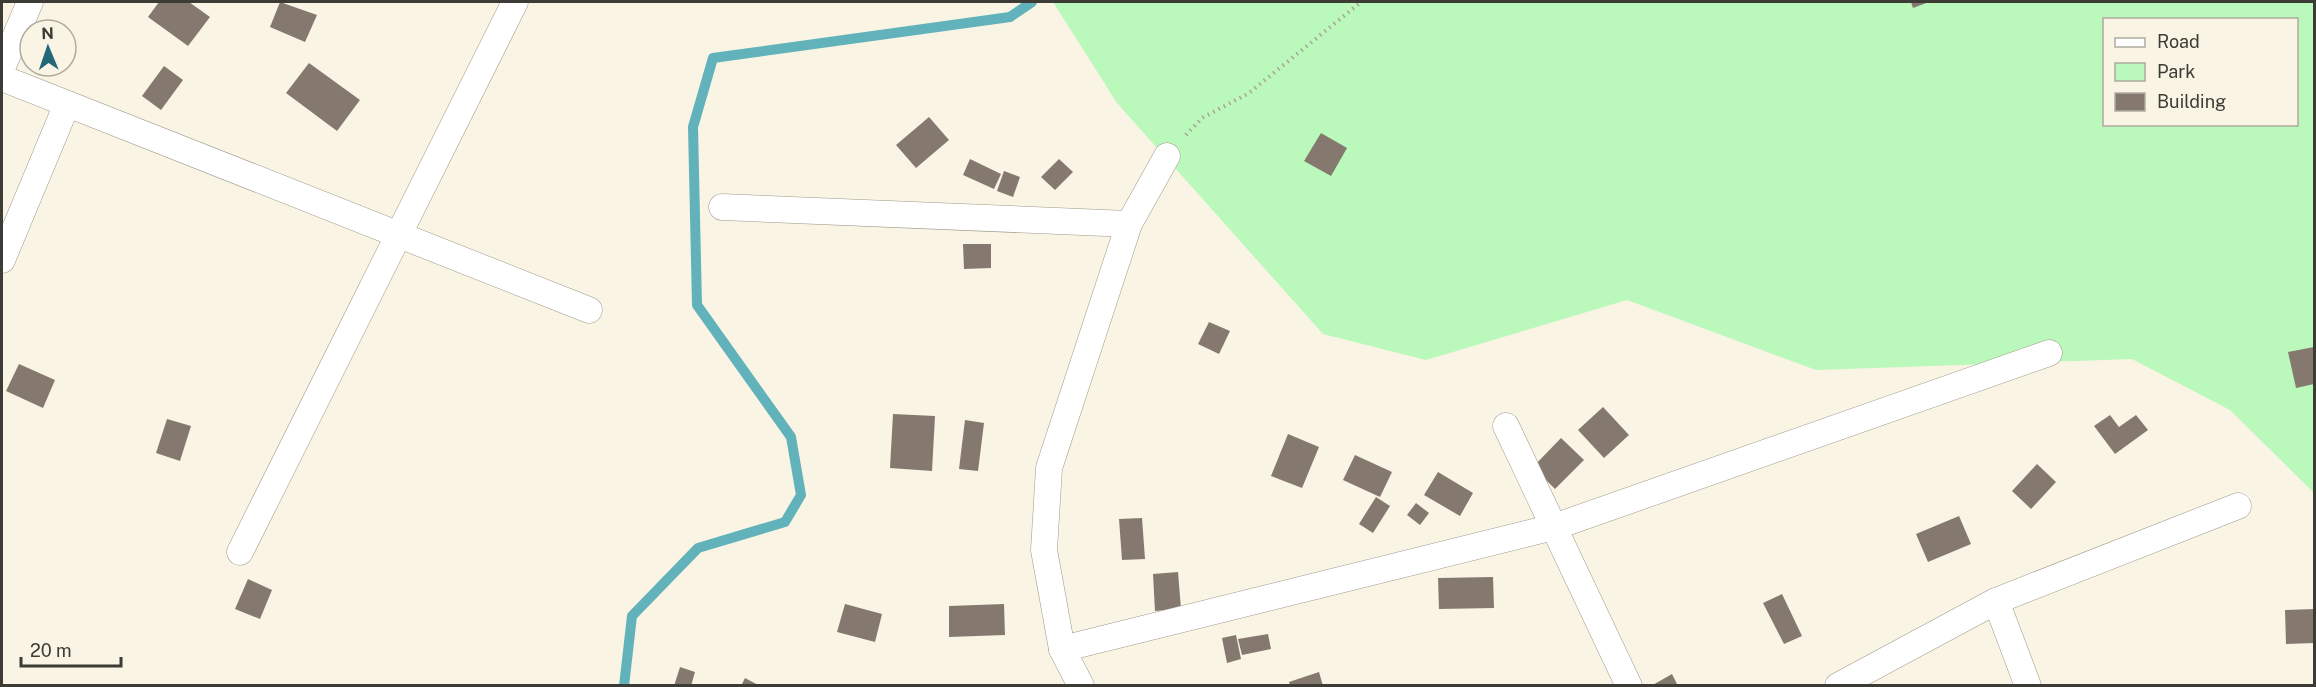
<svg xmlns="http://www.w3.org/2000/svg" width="2316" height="687" font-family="'Public Sans',sans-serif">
  <rect width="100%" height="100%" fill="#f9f4e4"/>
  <path fill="#bbf8bb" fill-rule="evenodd" d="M1053 2H2314V493L2230 410 2132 359 1816 370 1627 300 1426 360 1323 334 1117 103ZM2104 20H2296V124H2104Z"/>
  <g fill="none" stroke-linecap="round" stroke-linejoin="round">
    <polyline stroke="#61b2ba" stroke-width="10" points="624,686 632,616 698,548 785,522 801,495 791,437 697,305 693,127 713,58 1010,17 1032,2"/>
  </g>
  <g fill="#85796f">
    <polygon points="159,2 189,2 210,17 188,46 148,17"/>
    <polygon points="280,2 317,15 305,42 270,27"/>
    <polygon points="1911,2 1929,2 1913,8"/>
    <polygon points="309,63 360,100 337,131 286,93"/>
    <polygon points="164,66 183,80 161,110 142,96"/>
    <polygon points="929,117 949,140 916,168 896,145"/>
    <polygon points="1321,133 1347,148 1331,176 1304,161"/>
    <polygon points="970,159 1001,174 994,189 963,175"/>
    <polygon points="1059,159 1073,172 1055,190 1041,177"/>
    <polygon points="1004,171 1020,177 1013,197 997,191"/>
    <polygon points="963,244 991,244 991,268 964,269"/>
    <polygon points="1209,322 1230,331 1219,354 1198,344"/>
    <polygon points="2314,347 2314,384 2296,388 2288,352"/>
    <polygon points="19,364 55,380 43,408 6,391"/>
    <polygon points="1603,407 1629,435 1604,458 1578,430"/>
    <polygon points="893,414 935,416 932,471 890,468"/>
    <polygon points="2110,415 2119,427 2136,415 2148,430 2115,454 2094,426"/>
    <polygon points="167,419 191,426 180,461 156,453"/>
    <polygon points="965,420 984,423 978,471 959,469"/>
    <polygon points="1288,434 1319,447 1302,488 1271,476"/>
    <polygon points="1561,438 1584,460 1555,489 1533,467"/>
    <polygon points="1355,455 1392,472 1380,497 1343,480"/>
    <polygon points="2037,464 2056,482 2031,509 2012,491"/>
    <polygon points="1438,472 1473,493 1460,516 1424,495"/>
    <polygon points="1376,497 1390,506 1373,533 1359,524"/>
    <polygon points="1416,503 1429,513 1420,525 1407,515"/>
    <polygon points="1959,516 1971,544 1928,562 1916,534"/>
    <polygon points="1142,518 1145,559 1122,560 1119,519"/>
    <polygon points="1178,572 1181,609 1155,611 1153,574"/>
    <polygon points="1493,577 1494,608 1439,609 1438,578"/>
    <polygon points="248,579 272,590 260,619 235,609"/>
    <polygon points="1782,594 1802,636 1784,644 1763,603"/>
    <polygon points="845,604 882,614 875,642 837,632"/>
    <polygon points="1004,604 1005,635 949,637 949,606"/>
    <polygon points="2314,609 2314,643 2286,644 2285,610"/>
    <polygon points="1268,634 1271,649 1242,655 1238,639"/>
    <polygon points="1236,635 1241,659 1227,663 1222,638"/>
    <polygon points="680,667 695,672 691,686 674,686"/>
    <polygon points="1319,672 1323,686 1290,686 1289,682"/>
    <polygon points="1672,674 1678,686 1651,686"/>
    <polygon points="745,678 760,686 741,686"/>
  </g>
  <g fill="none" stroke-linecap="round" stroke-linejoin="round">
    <defs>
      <g id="minor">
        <polyline points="2,68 30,2"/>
        <polyline points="2,78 589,310"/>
        <polyline points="722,207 1129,224"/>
        <polyline points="2,260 67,104"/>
        <polyline points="1506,426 1629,686"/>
        <polyline points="240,552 515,2"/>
        <polyline points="1996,601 2028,686"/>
        <polyline points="1062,649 1554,527 2049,353"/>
        <polyline points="1081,686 1062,649 1044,550 1049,468 1129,224 1167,156"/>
        <polyline points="1838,686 1996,601 2238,506"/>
      </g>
    </defs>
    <use href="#minor" stroke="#9e9a8c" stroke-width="27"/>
    <polyline stroke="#a8a498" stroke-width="4" stroke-dasharray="1.5 4.5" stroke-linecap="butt" points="1186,135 1202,118 1249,93 1361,2"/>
    <use href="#minor" stroke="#fff" stroke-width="26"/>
  </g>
  <rect width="2316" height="687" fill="none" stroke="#3d3b35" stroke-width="6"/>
  <rect x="2103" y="18" width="195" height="108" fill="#f9f4e4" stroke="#aeaa9e" stroke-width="1.5"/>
  <rect x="2115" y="38" width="30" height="9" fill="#ffffff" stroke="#aeaa9e" stroke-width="1.5"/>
  <text x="2157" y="48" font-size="18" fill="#3d3b35">Road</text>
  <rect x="2115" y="63" width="30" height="18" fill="#bbf8bb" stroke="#aeaa9e" stroke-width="1.5"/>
  <text x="2157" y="78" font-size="18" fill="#3d3b35">Park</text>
  <rect x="2115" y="93" width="30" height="18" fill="#85796f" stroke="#aeaa9e" stroke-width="1.5"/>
  <text x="2157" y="108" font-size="18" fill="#3d3b35">Building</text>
  <g transform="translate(48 48) rotate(358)"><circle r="28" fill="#f9f4e4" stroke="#aeaa9e" stroke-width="1.5"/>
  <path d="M0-4.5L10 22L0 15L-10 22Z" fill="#236879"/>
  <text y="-9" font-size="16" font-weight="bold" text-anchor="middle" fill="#3d3b35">N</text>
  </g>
  <path d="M21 657v9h100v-9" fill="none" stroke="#3d3b35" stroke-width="3"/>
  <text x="30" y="657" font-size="18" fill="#3d3b35" stroke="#f9f4e4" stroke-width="4.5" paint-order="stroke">20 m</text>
</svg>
